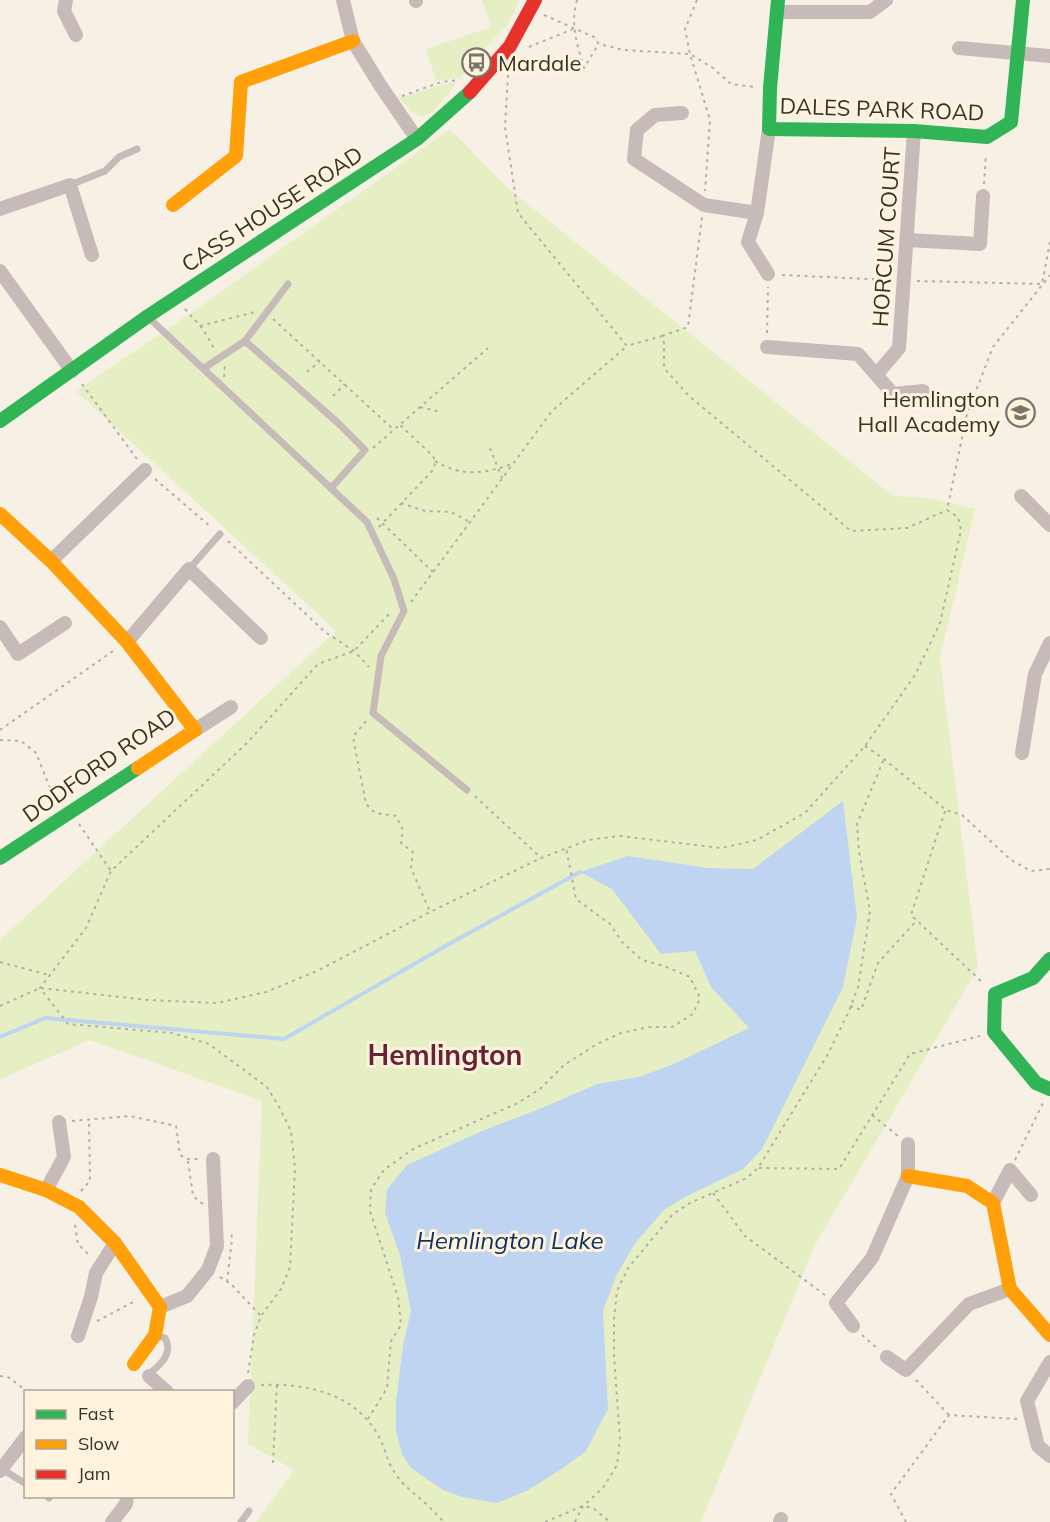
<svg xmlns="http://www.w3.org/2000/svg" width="1050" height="1522" font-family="Mulish,sans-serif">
  <rect width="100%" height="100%" fill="#f7f1e5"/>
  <g fill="#e6eec3">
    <polygon points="482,0 520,0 507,26 477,56 460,78 436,81 426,49 491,27"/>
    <polygon points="457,82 433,112 421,117 412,112 399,98 443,84"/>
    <polygon points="450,129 509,189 893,496 929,498 975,509 940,658 978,968 815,1245 701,1522 256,1522 294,1470 248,1444 262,1101 90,1040 0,1079 0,940 336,631 76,391 191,313"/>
  </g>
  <polygon fill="#bed4f1" points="843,801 857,918 843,987 762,1149 743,1169 685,1197 665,1209 636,1242 616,1276 603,1311 608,1409 586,1451 563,1468 528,1490 497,1503 462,1497 443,1490 411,1468 402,1454 396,1432 396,1402 403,1345 411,1311 400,1255 385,1213 387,1190 407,1165 482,1131 542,1108 597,1084 639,1077 674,1064 749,1028 711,987 695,951 661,954 612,889 580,872 628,856 708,868 753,869"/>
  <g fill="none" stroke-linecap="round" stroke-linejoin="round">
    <polyline stroke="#bed4f1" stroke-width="4" points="0,1037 45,1018 284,1039 449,944 580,872"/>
    <g stroke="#b6adaa" stroke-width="2" stroke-dasharray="3 4.5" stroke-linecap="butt">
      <path d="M577 0C570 24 577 44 584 68L598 45"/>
      <polyline points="697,0 685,29 690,54 710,120 705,191"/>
      <polyline points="544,15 594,37 599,44 624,50 690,54 713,68 731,84 755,87"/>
      <polyline points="529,47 573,29"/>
      <polyline points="508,75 505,127 518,213 627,346 662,336 664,343 664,368 689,396 851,531 907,528 947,510"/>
      <polyline points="402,96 441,82 459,80"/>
      <polyline points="984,184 986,154"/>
      <polyline points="782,275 890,280"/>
      <polyline points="917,281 1042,284 1050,242"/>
      <polyline points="185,309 203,329 215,350"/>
      <polyline points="273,319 394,430"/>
      <polyline points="200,326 255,312"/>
      <polyline points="767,333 768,287"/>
      <polyline points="662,336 688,327 702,217"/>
      <polyline points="307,372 320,361"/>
      <polyline points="224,377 225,365"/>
      <polyline points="82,384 137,459"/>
      <polyline points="333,396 345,384"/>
      <polyline points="935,397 967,414"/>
      <polyline points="420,407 441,412"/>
      <polyline points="373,448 488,348"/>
      <polyline points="490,448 502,478"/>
      <path d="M435 461C462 477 484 474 512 464"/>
      <polyline points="155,479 212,528"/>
      <polyline points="401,503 425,511 451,512 470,522"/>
      <polyline points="377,518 433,572"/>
      <polyline points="379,527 434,469 435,461 433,456 400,425"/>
      <polyline points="228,541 325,632 354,651 369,667"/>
      <polyline points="411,602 552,411 627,346"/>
      <polyline points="366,721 353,737 366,804 375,813 396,816 403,830 401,843 413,852 411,868 430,912"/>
      <polyline points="0,730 113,651"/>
      <polyline points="0,740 21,741 36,753 50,788 61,801"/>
      <polyline points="865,746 884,759 946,810 962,815 1011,860 1031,871 1050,869"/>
      <polyline points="475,796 541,858"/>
      <polyline points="945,811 911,915 984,984"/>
      <polyline points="79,824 111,871"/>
      <polyline points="0,962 49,975"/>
      <polyline points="0,1006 40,988 148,1000 217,1003 266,992 317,971 430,912 541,858 588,840 620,836 721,848 757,840 805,813 865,746 915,675 940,623 961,530 958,517 947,510 967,414 993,347 1050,275"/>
      <polyline points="850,1006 861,1010 878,963 917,920"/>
      <polyline points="872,1115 898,1136"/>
      <polyline points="72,1121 130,1116 176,1126 180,1155 188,1159 201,1159"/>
      <polyline points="1015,1160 1043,1103"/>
      <polyline points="188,1161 193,1196 203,1204"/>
      <polyline points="759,1168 839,1169 910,1054 980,1036"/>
      <polyline points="81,1191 90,1181 89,1119"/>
      <polyline points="713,1193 745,1236 825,1295"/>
      <polyline points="75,1225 78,1244 90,1256"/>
      <polyline points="220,1277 231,1284 261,1316"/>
      <polyline points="227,1282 232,1239 231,1231"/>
      <polyline points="97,1321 137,1300"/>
      <polyline points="862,1335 878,1349"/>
      <polyline points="248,1373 254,1335 261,1316 281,1289 290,1267 295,1168 291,1131 279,1107 267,1087 209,1044 172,1033 68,1024 40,988 86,928 111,871 247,743 318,664 354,651 388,615 392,614"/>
      <polyline points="0,1376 8,1377 28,1392"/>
      <polyline points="916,1380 949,1415"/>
      <path d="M261 1385C307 1383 354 1393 378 1435 385 1447 387 1462 395 1473 403 1486 413 1492 424 1502 431 1508 437 1515 444 1522"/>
      <polyline points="368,1419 387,1388 391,1341 401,1325 398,1297 370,1211 371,1189 384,1170 413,1149 518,1103 540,1089 564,1065 597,1044 621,1033 649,1027 672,1027 693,1014 700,998 690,977 664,966 642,960 622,942 610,924 576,899 566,847"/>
      <polyline points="273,1463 277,1385"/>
      <polyline points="545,1522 583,1506 593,1508 610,1522"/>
      <polyline points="575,1522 583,1506 603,1488 617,1465 620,1439 614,1356 614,1319 617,1291 628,1268 673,1214 690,1203 747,1178 758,1168 828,1054 849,1011 858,987 870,911 859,852 857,824 884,759"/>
      <polyline points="906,1522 891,1494 949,1415 1017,1419"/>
    </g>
    <g stroke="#c7bbb9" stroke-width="7">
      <polyline points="70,185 105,171 119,157 137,149"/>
      <polyline points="149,318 367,522 394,579 404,611 381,656 373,713 467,790"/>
      <polyline points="245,341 337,422 365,450 332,487"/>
      <polyline points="204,368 245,341 288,284"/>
      <polyline points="189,569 220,534"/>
      <path d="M148 1375C160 1365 174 1354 165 1338L158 1336"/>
      <polyline points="2,1469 26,1484"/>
      <polyline points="47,1496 49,1498"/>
      <polyline points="241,1522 249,1511"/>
    </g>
    <g stroke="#c7bbb9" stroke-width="14">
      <polyline points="66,0 64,11 76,35"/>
      <polyline points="343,0 353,41 380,85 417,139"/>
      <polyline points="416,1 416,0"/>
      <polyline points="777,12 870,12 886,0"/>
      <polyline points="959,48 1050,56"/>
      <polyline points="682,113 655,115 637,130 634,159 704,205 757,213"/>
      <polyline points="0,209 70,185 92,255"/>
      <polyline points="907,240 980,244 983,196"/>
      <polyline points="0,271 72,371"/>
      <polyline points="768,274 748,242 757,213 769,129"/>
      <polyline points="767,347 858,354 893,394 923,391"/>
      <polyline points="877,374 899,348 914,131"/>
      <polyline points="1021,496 1050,525"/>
      <polyline points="51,561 145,470"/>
      <polyline points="0,627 18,654 65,623"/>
      <polyline points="127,642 189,569 261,638"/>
      <polyline points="195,730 231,707"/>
      <polyline points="1022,753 1035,674 1050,643"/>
      <polyline points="46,1190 64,1157 59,1122"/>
      <polyline points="993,1203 1010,1170 1031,1195"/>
      <polyline points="160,1307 187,1296 208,1270 217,1246 213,1159"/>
      <polyline points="853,1326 836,1303 872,1258 908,1176 908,1144"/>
      <polyline points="78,1336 91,1297 96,1273 115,1243"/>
      <polyline points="887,1357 906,1370 969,1304 1010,1289"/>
      <polyline points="1050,1362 1027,1401 1038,1446 1050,1456"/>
      <polyline points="149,1376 167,1392"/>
      <polyline points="232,1403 248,1386"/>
      <polyline points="0,1471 26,1437"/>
      <polyline points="112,1522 126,1504 127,1496"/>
      <polyline points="780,1522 781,1519"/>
    </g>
    <g stroke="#30b455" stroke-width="14">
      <polyline points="778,0 770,88 769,129 914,131 987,137 1011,122 1023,0"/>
      <polyline points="0,421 148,316 417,139 470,92"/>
      <polyline points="0,858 138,768"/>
      <polyline points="1050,959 1033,978 995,994 994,1032 1036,1083 1050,1089"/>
    </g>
    <g stroke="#ff9f0a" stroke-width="14">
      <polyline points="173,205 236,156 241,82 353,41"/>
      <polyline points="0,514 51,561 127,642 195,730 138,768"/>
      <polyline points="0,1175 46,1190 79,1207 115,1243 160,1307 155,1335 134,1364"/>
      <polyline points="908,1176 967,1186 993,1203 1010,1289 1050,1335"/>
    </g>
    <polyline stroke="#e5322d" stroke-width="14" points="470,92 510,46 535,0"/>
  </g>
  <defs>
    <symbol id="bus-ring" viewBox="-11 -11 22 22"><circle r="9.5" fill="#fff3dd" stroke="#7a756b" stroke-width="1.5"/><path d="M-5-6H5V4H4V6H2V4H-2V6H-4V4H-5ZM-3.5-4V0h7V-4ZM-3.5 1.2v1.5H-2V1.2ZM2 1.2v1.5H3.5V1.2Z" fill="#7a756b"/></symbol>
    <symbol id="school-ring" viewBox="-11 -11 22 22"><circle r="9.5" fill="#fff3dd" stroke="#7a756b" stroke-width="1.5"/><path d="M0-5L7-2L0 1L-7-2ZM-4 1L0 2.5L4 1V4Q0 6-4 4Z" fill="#7a756b"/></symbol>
  </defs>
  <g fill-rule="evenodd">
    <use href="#bus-ring" x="460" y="46" width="33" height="33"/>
    <use href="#school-ring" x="1004" y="396" width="33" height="33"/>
  </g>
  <g text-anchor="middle" stroke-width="6" stroke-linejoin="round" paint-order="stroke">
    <g font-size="22" fill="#37322a" stroke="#fff3dd" text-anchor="start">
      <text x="498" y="71">Mardale</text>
      <text x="1000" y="407" text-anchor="end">Hemlington<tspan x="1000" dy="25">Hall Academy</tspan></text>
    </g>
    <g font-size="22" fill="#37322a" stroke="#fff3dd">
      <text transform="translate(882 109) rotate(2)" y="8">DALES PARK ROAD</text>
      <text transform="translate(272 209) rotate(-33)" y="8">CASS HOUSE ROAD</text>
      <text transform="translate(886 237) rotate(-86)" y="8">HORCUM COURT</text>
      <text transform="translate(99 765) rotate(-35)" y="8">DODFORD ROAD</text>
    </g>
    <g font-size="24" font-style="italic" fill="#0c3366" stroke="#fff3dd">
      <text x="510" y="1249">Hemlington Lake</text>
    </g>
    <g font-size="28" font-weight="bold" fill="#672235" stroke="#fff3dd">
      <text x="445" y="1065">Hemlington</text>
    </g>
  </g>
  <rect x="24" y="1390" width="210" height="108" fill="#fff3dd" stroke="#afa695" stroke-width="1.5"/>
  <rect x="36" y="1410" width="30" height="9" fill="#30b455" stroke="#afa695" stroke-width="1.5"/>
  <text x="78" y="1420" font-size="18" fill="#37322a">Fast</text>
  <rect x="36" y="1440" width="30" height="9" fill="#ff9f0a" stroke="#afa695" stroke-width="1.5"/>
  <text x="78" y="1450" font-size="18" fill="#37322a">Slow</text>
  <rect x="36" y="1470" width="30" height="9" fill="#e5322d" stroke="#afa695" stroke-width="1.5"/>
  <text x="78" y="1480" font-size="18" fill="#37322a">Jam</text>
</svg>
